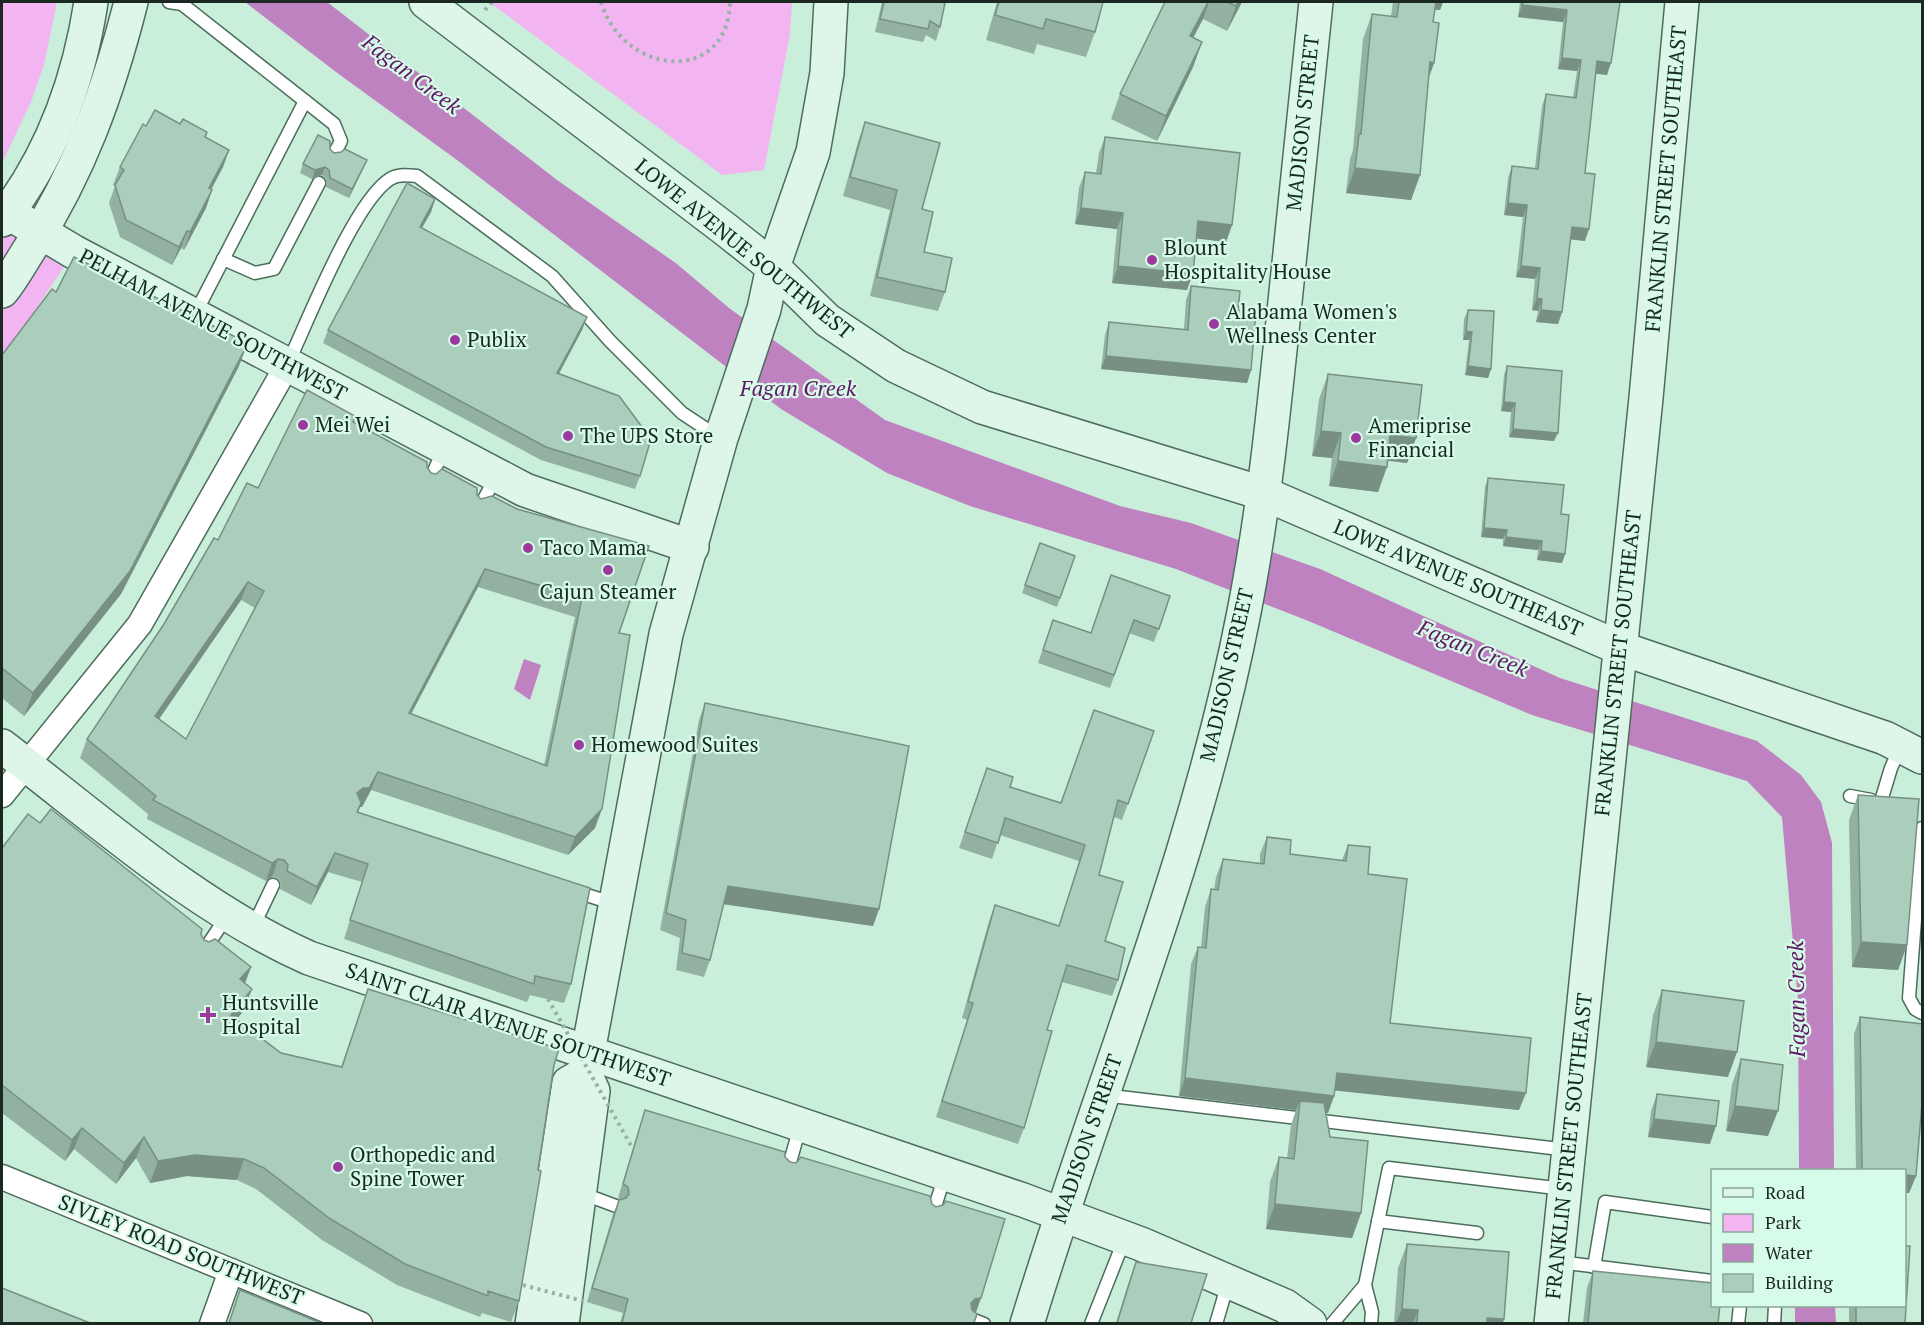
<svg xmlns="http://www.w3.org/2000/svg" width="1924" height="1325" font-family="'PT Serif',serif">
  <rect width="100%" height="100%" fill="#c9eeda"/>
  <g fill="#f2b5f2">
    <polygon points="2,2 57,2 44,65 31,102 2,163"/>
    <polygon points="489,2 792,2 790,34 764,170 722,175"/>
    <polygon points="2,209 74,252 37,307 44,312 2,368"/>
  </g>
  <g fill="#bf82c0">
    <polygon points="245,2 327,2 557,180 677,264 729,308 885,420 1120,506 1191,523 1320,569 1560,678 1757,741 1801,775 1821,802 1832,843 1834,1170 1799,1170 1798,1000 1782,817 1747,781 1532,715 1306,620 1176,569 970,506 887,473 781,409 457,160 336,72"/>
    <polygon points="524,659 541,665 530,700 514,689"/>
    <polygon points="1795,1306 1835,1306 1836,1323 1795,1323"/>
  </g>
  <g fill="none" stroke-linecap="round" stroke-linejoin="round">
    <defs>
      <g id="lane">
        <polyline points="169,2 182,4 305,101 195,314"/>
        <polyline points="305,101 334,124 341,141 334,154"/>
        <polyline points="223,259 255,273 274,269 319,183"/>
        <path d="M288 363C308 321 354 202 390 179 398 174 408 175 417 176L552 276 610 341 682 413 720 438"/>
        <polyline points="428,484 444,449"/>
        <polyline points="478,510 496,477"/>
        <polyline points="1850,796 1871,800"/>
        <polyline points="1881,801 1891,768 1901,746"/>
        <polyline points="1922,828 1909,998 1915,1009 1922,1013"/>
        <polyline points="574,891 615,904"/>
        <polyline points="253,927 273,885"/>
        <polyline points="203,952 227,916"/>
        <polyline points="1103,1095 1568,1150"/>
        <polyline points="788,1169 800,1127"/>
        <polyline points="581,1193 616,1206"/>
        <polyline points="933,1213 945,1175"/>
        <polyline points="1378,1221 1477,1233"/>
        <polyline points="1559,1262 1712,1281"/>
        <polyline points="1594,1267 1605,1202 1712,1217"/>
        <polyline points="974,1320 984,1324"/>
        <polyline points="1091,1324 1125,1238"/>
        <polyline points="1216,1324 1228,1283"/>
        <polyline points="1332,1324 1365,1285"/>
        <polyline points="1371,1324 1372,1312 1365,1285 1389,1168 1564,1189"/>
        <polyline points="1738,1324 1740,1306"/>
        <polyline points="1774,1324 1775,1306"/>
      </g>
      <g id="street">
        <polyline points="2,795 140,624 288,364"/>
        <polyline points="2,1177 360,1324"/>
        <polyline points="212,1324 231,1271"/>
      </g>
      <g id="secondary">
        <polyline points="426,2 725,229 773,267 827,320 896,366 982,407 1265,494 1620,648 1885,738 1922,757"/>
        <polyline points="2,209 74,252 525,490 692,547"/>
        <path d="M2 220C51 157 79 80 91 2"/>
        <path d="M2 291C12 279 20 264 29 250 80 171 108 92 131 2"/>
        <path d="M2 746C100 821 195 907 309 958L1023 1200 1141 1244 1285 1306 1310 1324"/>
        <polyline points="532,1324 569,1083 585,1074"/>
        <polyline points="562,1324 593,1091 585,1074 588,1052 666,634 721,438 764,309 773,267 813,152 827,73 831,2"/>
        <path d="M1027 1324C1099 1087 1197 856 1244 612 1263 515 1273 418 1283 321 1294 214 1305 108 1316 2"/>
        <polyline points="1551,1324 1646,398 1682,2"/>
      </g>
    </defs>
    <use href="#lane" stroke="#4c6d5c" stroke-width="15"/>
    <use href="#street" stroke="#4c6d5c" stroke-width="27"/>
    <use href="#secondary" stroke="#4c6d5c" stroke-width="36"/>
    <g stroke="#94b3a2" stroke-width="4" stroke-dasharray="3 4.5" stroke-linecap="butt">
      <path d="M601 2C624 77 728 85 730 2"/>
      <polyline points="485,10 492,2"/>
    </g>
    <use href="#lane" stroke="#fff" stroke-width="12"/>
    <use href="#street" stroke="#fff" stroke-width="24"/>
    <use href="#secondary" stroke="#def6ea" stroke-width="33"/>
    <g stroke="#94b3a2" stroke-width="4" stroke-dasharray="3 4.5" stroke-linecap="butt">
      <polyline points="548,999 633,1149"/>
      <polyline points="523,1285 587,1302"/>
    </g>
  </g>
  <g fill="#92b1a1" fill-rule="evenodd">
    <polygon points="882,2 940,2 940,27 936,41 926,35 923,42 875,32"/>
    <polygon points="997,2 1103,2 1095,32 1086,57 1037,44 1034,54 986,40"/>
    <polygon points="1165,2 1242,2 1227,31 1203,19 1193,38 1202,42 1193,67 1157,141 1111,119 1120,94"/>
    <polygon points="1393,2 1443,2 1440,10 1435,10 1433,22 1434,63 1429,77 1420,175 1411,200 1346,193 1350,159 1353,150 1363,39 1372,14 1391,16"/>
    <polygon points="1520,2 1620,2 1607,75 1596,74 1585,173 1585,241 1570,239 1562,312 1558,324 1536,322 1538,311 1532,310 1535,279 1516,277 1523,217 1504,215 1508,178 1512,166 1535,168 1542,106 1546,94 1573,97 1577,71 1558,69 1563,22 1518,17"/>
    <polygon points="865,122 922,209 924,252 945,292 938,311 870,296 890,210 843,196 858,142"/>
    <polygon points="180,124 207,132 206,137 229,150 223,167 211,189 212,190 206,208 184,250 181,248 172,265 120,237 109,203 115,186 113,185 120,167"/>
    <polygon points="1105,137 1232,225 1226,242 1197,238 1187,290 1112,283 1117,229 1075,224 1079,188 1085,172 1096,173 1099,153"/>
    <polygon points="330,149 334,153 367,160 363,169 349,198 326,187 326,179 322,175 312,179 300,173 303,164"/>
    <polygon points="435,199 431,212 422,228 587,317 582,330 559,374 640,476 635,489 541,460 323,343 328,330"/>
    <polygon points="1191,286 1238,310 1251,370 1247,383 1101,369 1105,335 1109,322 1184,329 1186,300"/>
    <polygon points="56,292 239,366 121,594 24,716 2,698 2,355"/>
    <polygon points="1468,310 1491,369 1488,378 1465,375 1469,340 1463,340 1464,319"/>
    <polygon points="1507,366 1554,441 1509,437 1511,412 1501,411 1504,375"/>
    <polygon points="1328,374 1416,438 1407,463 1387,460 1378,492 1329,486 1332,458 1312,456 1319,399"/>
    <path d="M353 422 427 467 431 473 477 495 619 633 595 828 568 855 371 790 362 807H360L358 812 571 984 564 1003 530 995 527 1002 344 939 362 882 328 872 311 905 280 889 281 884 277 878 272 877 266 881 147 819 148 814 80 758 87 739 164 624 218 540 258 488ZM478 587 575 617 544 765 411 714ZM241 600 255 608 186 739 159 719Z"/>
    <polygon points="1488,478 1561,514 1565,554 1562,563 1537,560 1538,550 1503,546 1503,539 1481,537 1485,487"/>
    <polygon points="1040,543 1075,556 1057,607 1022,593"/>
    <polygon points="1170,596 1154,642 1129,633 1110,688 1038,663 1053,620 1091,633"/>
    <polygon points="705,703 879,909 873,926 724,904 710,960 704,977 676,970 680,938 660,930 699,720"/>
    <polygon points="1154,731 1122,820 1114,817 1099,875 1105,941 1118,980 1112,996 1062,982 1047,1030 1024,1128 1018,1144 936,1117 967,1020 962,1018 989,921 995,905 1059,926 1079,861 1000,835 992,859 959,848 981,784 1010,787 1061,803"/>
    <polygon points="1858,795 1907,945 1898,970 1852,967 1849,820"/>
    <polygon points="1267,837 1290,854 1342,860 1348,845 1368,874 1390,1023 1519,1110 1335,1090 1334,1096 1328,1113 1326,1113 1330,1137 1361,1213 1352,1238 1266,1229 1270,1182 1279,1157 1287,1158 1291,1125 1296,1110 1179,1096 1191,964 1198,947 1201,947 1205,907 1211,889 1214,890 1216,877 1223,859 1260,863 1260,854"/>
    <polygon points="2,848 201,934 204,940 251,967 245,983 244,1010 237,1019 281,1053 341,1067 368,989 554,1065 519,1301 511,1322 482,1313 480,1317 397,1285 322,1240 256,1189 237,1180 187,1176 150,1183 136,1158 116,1184 74,1149 65,1161 2,1113"/>
    <polygon points="1662,990 1728,1077 1646,1067 1653,1015"/>
    <polygon points="1860,1017 1923,1024 1923,1091 1916,1176 1909,1193 1905,1193 1905,1170 1856,1170 1854,1034"/>
    <polygon points="1741,1059 1768,1136 1726,1131 1732,1084"/>
    <polygon points="1657,1094 1710,1144 1648,1137 1651,1111"/>
    <polygon points="645,1110 785,1157 790,1162 932,1204 981,1298 976,1312 975,1312 974,1323 620,1323 623,1313 587,1302 613,1214 619,1200 620,1199 618,1198"/>
    <polygon points="1407,1244 1503,1323 1394,1323 1398,1268"/>
    <polygon points="1136,1262 1191,1323 1116,1323 1130,1278"/>
    <polygon points="1593,1271 1718,1323 1583,1323 1587,1288"/>
    <rect x="1849" y="1305" width="56" height="18"/>
  </g>
  <g fill="#779083">
    <polygon points="1208,2 1209,2 1203,19 1181,61 1190,36"/>
    <polygon points="1238,2 1242,2 1227,31 1236,6"/>
    <polygon points="1432,2 1443,2 1440,10 1429,9"/>
    <polygon points="1522,5 1567,10 1563,22 1518,17"/>
    <polygon points="1202,42 1193,67 1157,141 1166,116"/>
    <polygon points="1562,58 1581,60 1577,71 1558,69"/>
    <polygon points="1597,61 1611,63 1607,75 1593,73"/>
    <polygon points="1430,62 1434,63 1425,88"/>
    <polygon points="229,150 223,167 203,205 209,188"/>
    <polygon points="367,160 363,169 349,198 352,189"/>
    <polygon points="325,167 322,175 312,179 315,170"/>
    <polygon points="1355,168 1420,175 1411,200 1346,193"/>
    <polygon points="212,190 206,208 184,250 190,232"/>
    <polygon points="435,199 431,212 415,240 420,227"/>
    <polygon points="1508,203 1527,205 1523,217 1504,215"/>
    <polygon points="1081,208 1123,213 1117,229 1075,224"/>
    <polygon points="1198,221 1232,225 1226,242 1192,238"/>
    <polygon points="1572,227 1589,229 1585,241 1567,239"/>
    <polygon points="187,231 181,248 172,265 179,247"/>
    <polygon points="1118,266 1193,274 1187,290 1112,283"/>
    <polygon points="1521,266 1540,268 1535,279 1516,277"/>
    <polygon points="1537,298 1542,299 1538,311 1532,310"/>
    <polygon points="1541,310 1562,312 1558,324 1536,322"/>
    <polygon points="587,317 582,330 552,386 557,373"/>
    <polygon points="1466,331 1472,332 1469,340 1463,340"/>
    <polygon points="248,343 239,366 121,594 24,716 33,693"/>
    <polygon points="1106,356 1251,370 1247,383 1101,369"/>
    <polygon points="1468,366 1491,369 1488,378 1465,375"/>
    <polygon points="1504,402 1515,403 1511,412 1501,411"/>
    <polygon points="1513,429 1558,433 1554,441 1509,437"/>
    <polygon points="1321,431 1341,433 1332,458 1312,456"/>
    <polygon points="1390,435 1416,438 1407,463 1381,460"/>
    <polygon points="1338,461 1387,467 1378,492 1329,486"/>
    <polygon points="1484,528 1507,530 1503,539 1481,537"/>
    <polygon points="1506,537 1542,541 1538,550 1503,546"/>
    <polygon points="1541,551 1565,554 1562,563 1537,560"/>
    <polygon points="485,569 478,587 402,731 409,713"/>
    <polygon points="248,582 241,600 148,735 155,716"/>
    <polygon points="378,772 371,790 362,807 360,807 355,821 357,812 357,793"/>
    <polygon points="602,809 595,828 568,855 575,837"/>
    <polygon points="335,853 328,872 311,905 317,887"/>
    <polygon points="278,859 272,877 266,881 272,863"/>
    <polygon points="728,886 879,909 873,926 722,904"/>
    <polygon points="1861,942 1907,945 1898,970 1852,967"/>
    <polygon points="251,967 243,988 240,979"/>
    <polygon points="252,989 244,1010 224,1036 231,1015"/>
    <polygon points="1656,1042 1737,1052 1728,1077 1646,1067"/>
    <polygon points="1337,1073 1526,1093 1519,1110 1330,1090"/>
    <polygon points="1185,1078 1334,1096 1328,1113 1299,1110 1300,1101 1296,1110 1179,1096"/>
    <polygon points="1735,1106 1778,1111 1768,1136 1726,1131"/>
    <polygon points="1654,1119 1716,1126 1710,1144 1648,1137"/>
    <polygon points="82,1128 74,1149 65,1161 72,1140"/>
    <polygon points="144,1137 136,1158 116,1184 124,1163"/>
    <polygon points="195,1155 244,1159 237,1180 187,1176 150,1183 158,1161"/>
    <polygon points="1905,1175 1916,1176 1909,1193 1905,1193"/>
    <polygon points="1275,1204 1361,1213 1352,1238 1266,1229"/>
    <polygon points="981,1298 976,1312 969,1313 971,1303 975,1299"/>
    <polygon points="1402,1309 1418,1310 1413,1323 1396,1323"/>
    <polygon points="1487,1318 1504,1319 1503,1323 1485,1323"/>
  </g>
  <g fill="#aacebb" stroke="#779083" stroke-width="1.5" fill-rule="evenodd">
    <polygon points="884,2 940,2 945,3 940,27 930,21 928,29 880,19"/>
    <polygon points="999,2 1103,2 1095,32 1046,19 1043,29 995,15"/>
    <polygon points="1165,2 1208,2 1190,36 1202,42 1166,116 1120,94"/>
    <polygon points="1227,2 1238,2 1236,6"/>
    <polygon points="1399,2 1436,2 1433,22 1439,23 1434,63 1430,62 1420,175 1355,168 1359,134 1361,134 1372,14 1397,17"/>
    <polygon points="1523,2 1620,2 1611,63 1597,61 1585,173 1595,174 1589,229 1572,227 1562,312 1541,310 1542,299 1537,298 1540,268 1521,266 1527,205 1508,203 1512,166 1538,169 1546,94 1576,98 1581,60 1562,58 1567,10 1522,5"/>
    <polygon points="155,110 180,124 183,119 207,132 205,137 229,150 209,188 212,190 190,232 187,231 179,247 126,220 115,185 124,170 120,167 143,124 146,126"/>
    <polygon points="865,122 940,143 922,209 933,212 924,252 952,258 945,292 877,277 897,190 850,177"/>
    <polygon points="318,135 330,141 330,149 334,153 341,152 345,149 367,160 352,189 330,178 329,170 325,167 315,170 303,164"/>
    <polygon points="1105,137 1240,153 1232,225 1198,221 1193,274 1118,266 1123,213 1081,208 1085,172 1101,174"/>
    <polygon points="407,183 435,199 420,227 587,317 557,373 619,396 651,439 640,476 546,447 328,330"/>
    <polygon points="74,257 248,343 130,571 33,693 2,668 2,355 52,289 56,292"/>
    <polygon points="1191,286 1240,291 1238,310 1256,311 1251,370 1106,356 1109,322 1188,330"/>
    <polygon points="1468,310 1494,311 1491,369 1468,366 1472,332 1466,331"/>
    <polygon points="1507,366 1562,371 1558,433 1513,429 1515,403 1504,402"/>
    <polygon points="1328,374 1422,385 1416,438 1390,435 1387,467 1338,461 1341,433 1321,431"/>
    <path d="M307 390 355 416 353 422 427 462V467L431 473 436 474 442 469 477 488V495L481 499 492 496 517 509 649 546 619 633 630 635 602 809 575 837 378 772 369 788H363L357 793 361 803 357 812 590 888 571 984 535 976 534 984 350 920 368 864 335 853 317 887 287 871 288 865 284 860 278 859 272 863 153 800 156 796 87 739 164 624 214 538 218 540 247 483 258 488ZM485 569 582 598 547 766 409 713ZM248 582 264 591 186 739 155 716Z"/>
    <polygon points="1488,478 1564,485 1561,514 1569,515 1565,554 1541,551 1542,541 1506,537 1507,530 1484,528"/>
    <polygon points="1040,543 1075,556 1060,598 1025,585"/>
    <polygon points="1111,575 1170,596 1159,629 1134,620 1114,675 1043,650 1053,620 1091,633"/>
    <polygon points="705,703 909,746 879,909 728,886 710,960 682,953 686,920 666,913"/>
    <polygon points="1094,710 1154,731 1128,804 1118,800 1099,875 1123,882 1105,941 1125,948 1118,980 1067,965 1047,1030 1052,1031 1024,1128 942,1101 973,1003 968,1002 995,905 1059,926 1085,845 1005,818 998,843 965,832 987,768 1013,777 1010,787 1061,803"/>
    <polygon points="1858,795 1919,799 1907,945 1861,942"/>
    <polygon points="51,809 202,929 201,934 204,940 209,942 215,939 251,967 240,979 252,989 231,1015 281,1053 342,1067 368,989 559,1049 554,1065 538,1170 541,1171 519,1301 488,1291 488,1296 405,1264 329,1218 264,1168 244,1159 195,1155 158,1161 144,1137 124,1163 82,1128 72,1140 2,1085 2,848 28,814 40,823"/>
    <polygon points="1267,837 1291,840 1290,854 1346,861 1348,845 1370,847 1368,874 1407,879 1390,1023 1531,1038 1526,1093 1337,1073 1334,1096 1185,1078 1198,947 1206,948 1211,889 1218,890 1223,859 1264,864"/>
    <polygon points="1662,990 1744,1001 1737,1052 1656,1042"/>
    <polygon points="1860,1017 1923,1024 1923,1091 1916,1176 1905,1175 1905,1170 1862,1170"/>
    <polygon points="1741,1059 1783,1065 1778,1111 1735,1106"/>
    <polygon points="1657,1094 1719,1101 1716,1126 1654,1119"/>
    <polygon points="1300,1101 1324,1103 1330,1137 1368,1141 1361,1213 1275,1204 1279,1157 1294,1159"/>
    <polygon points="645,1110 785,1152 785,1157 790,1162 796,1163 801,1157 930,1196 932,1204 936,1207 943,1205 946,1201 1005,1219 981,1298 975,1299 971,1303 972,1310 977,1314 974,1323 622,1323 628,1299 592,1288 619,1200 626,1198 629,1194 628,1187 623,1184"/>
    <polygon points="1407,1244 1509,1252 1504,1319 1487,1318 1487,1323 1417,1323 1418,1310 1402,1309"/>
    <polygon points="1905,1246 1910,1246 1905,1323 1856,1323 1856,1305 1905,1305"/>
    <polygon points="1136,1262 1207,1274 1191,1323 1117,1323"/>
    <polygon points="1593,1271 1713,1283 1713,1305 1720,1305 1718,1323 1588,1323"/>
    <polygon points="2,1288 90,1323 2,1323"/>
    <polygon points="240,1290 321,1323 229,1323"/>
  </g>
  <g fill="#9c399f" stroke="#d6fbe8" stroke-width="2">
    <circle cx="1152" cy="260" r="6"/>
    <circle cx="1214" cy="324" r="6"/>
    <circle cx="455" cy="340" r="6"/>
    <circle cx="303" cy="425" r="6"/>
    <circle cx="568" cy="436" r="6"/>
    <circle cx="1356" cy="438" r="6"/>
    <circle cx="528" cy="548" r="6"/>
    <circle cx="608" cy="570" r="6"/>
    <circle cx="579" cy="745" r="6"/>
    <path d="M205 1006h6v6h6v6h-6v6h-6v-6h-6v-6h6z"/>
    <circle cx="338" cy="1167" r="6"/>
  </g>
  <g text-anchor="middle" stroke-width="4.5" stroke-linejoin="round" paint-order="stroke">
    <g font-size="21" fill="#1a2821" stroke="#d6fbe8">
      <text transform="translate(1303 123) rotate(-84)" y="7">MADISON STREET</text>
      <text transform="translate(1666 179) rotate(-85)" y="7">FRANKLIN STREET SOUTHEAST</text>
      <text transform="translate(744 249) rotate(39)" y="7">LOWE AVENUE SOUTHWEST</text>
      <text transform="translate(213 325) rotate(28)" y="7">PELHAM AVENUE SOUTHWEST</text>
      <text transform="translate(1458 578) rotate(23)" y="7">LOWE AVENUE SOUTHEAST</text>
      <text transform="translate(1618 663) rotate(-84)" y="7">FRANKLIN STREET SOUTHEAST</text>
      <text transform="translate(1227 675) rotate(-77)" y="7">MADISON STREET</text>
      <text transform="translate(508 1025) rotate(19)" y="7">SAINT CLAIR AVENUE SOUTHWEST</text>
      <text transform="translate(1087 1139) rotate(-71)" y="7">MADISON STREET</text>
      <text transform="translate(1569 1146) rotate(-84)" y="7">FRANKLIN STREET SOUTHEAST</text>
      <text transform="translate(181 1250) rotate(22)" y="7">SIVLEY ROAD SOUTHWEST</text>
    </g>
    <g font-size="21" fill="#1a2821" stroke="#d6fbe8" text-anchor="start">
      <text x="1164" y="255">Blount<tspan x="1164" dy="24">Hospitality House</tspan></text>
      <text x="1226" y="319">Alabama Women's<tspan x="1226" dy="24">Wellness Center</tspan></text>
      <text x="467" y="347">Publix</text>
      <text x="315" y="432">Mei Wei</text>
      <text x="1368" y="433">Ameriprise<tspan x="1368" dy="24">Financial</tspan></text>
      <text x="580" y="443">The UPS Store</text>
      <text x="540" y="555">Taco Mama</text>
      <text x="608" y="599" text-anchor="middle">Cajun Steamer</text>
      <text x="591" y="752">Homewood Suites</text>
      <text x="222" y="1010">Huntsville<tspan x="222" dy="24">Hospital</tspan></text>
      <text x="350" y="1162">Orthopedic and<tspan x="350" dy="24">Spine Tower</tspan></text>
    </g>
    <g font-size="22" font-style="italic" fill="#621765" stroke="#d6fbe8">
      <text transform="translate(412 74) rotate(37)" y="8">Fagan Creek</text>
      <text x="798" y="396">Fagan Creek</text>
      <text transform="translate(1473 648) rotate(22)" y="8">Fagan Creek</text>
      <text transform="translate(1796 999) rotate(-91)" y="8">Fagan Creek</text>
    </g>
  </g>
  <rect width="1924" height="1325" fill="none" stroke="#1a2821" stroke-width="6"/>
  <rect x="1711" y="1169" width="195" height="138" fill="#d6fbe8" stroke="#8ba798" stroke-width="1.5"/>
  <rect x="1723" y="1188" width="30" height="9" fill="#def6ea" stroke="#8ba798" stroke-width="1.5"/>
  <text x="1765" y="1199" font-size="18" fill="#1a2821">Road</text>
  <rect x="1723" y="1214" width="30" height="18" fill="#f2b5f2" stroke="#8ba798" stroke-width="1.5"/>
  <text x="1765" y="1229" font-size="18" fill="#1a2821">Park</text>
  <rect x="1723" y="1244" width="30" height="18" fill="#bf82c0" stroke="#8ba798" stroke-width="1.5"/>
  <text x="1765" y="1259" font-size="18" fill="#1a2821">Water</text>
  <rect x="1723" y="1274" width="30" height="18" fill="#aacebb" stroke="#8ba798" stroke-width="1.5"/>
  <text x="1765" y="1289" font-size="18" fill="#1a2821">Building</text>
</svg>
